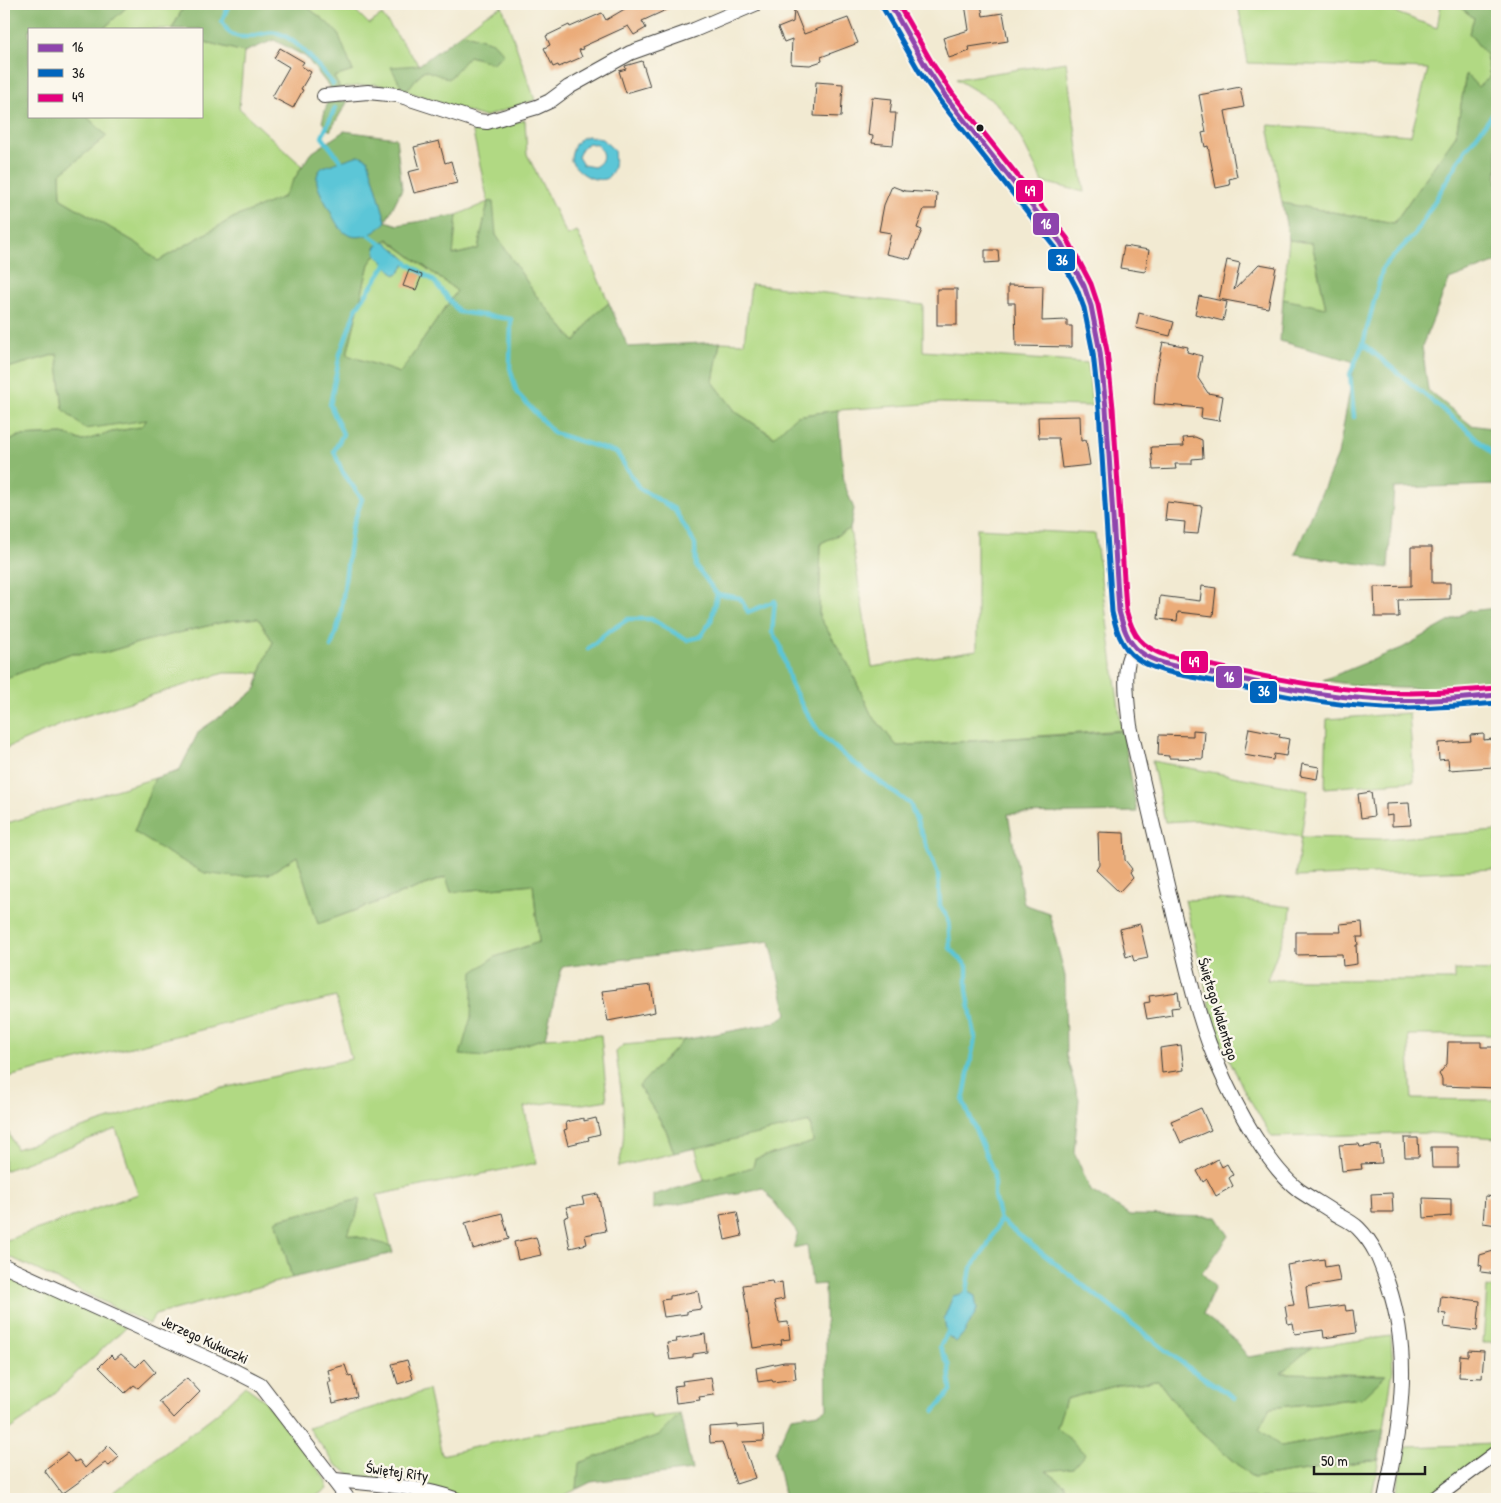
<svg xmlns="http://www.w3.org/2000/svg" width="1501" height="1503" font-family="'Patrick Hand',sans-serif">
  <rect width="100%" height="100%" fill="#fbf7ec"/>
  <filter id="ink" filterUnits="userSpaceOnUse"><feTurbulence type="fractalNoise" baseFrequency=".02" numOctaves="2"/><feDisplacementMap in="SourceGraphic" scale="10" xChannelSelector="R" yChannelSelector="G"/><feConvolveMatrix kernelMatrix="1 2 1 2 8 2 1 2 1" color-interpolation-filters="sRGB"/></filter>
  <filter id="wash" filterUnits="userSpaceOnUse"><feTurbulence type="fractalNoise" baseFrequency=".0096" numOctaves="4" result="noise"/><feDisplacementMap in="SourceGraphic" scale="20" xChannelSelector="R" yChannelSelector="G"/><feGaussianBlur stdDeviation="1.12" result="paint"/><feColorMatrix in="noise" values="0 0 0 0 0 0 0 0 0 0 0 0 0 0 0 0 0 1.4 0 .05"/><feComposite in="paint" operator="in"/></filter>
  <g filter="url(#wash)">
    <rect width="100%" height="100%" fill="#f2ead2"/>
    <g fill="#b1d983" stroke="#667a50">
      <polygon points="130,4 185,4 172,29 103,29"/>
      <polygon points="303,4 349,4 369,24 382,15 419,65 403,90 375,84 340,88 334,77 353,71 324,20"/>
      <polygon points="1238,4 1373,4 1437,28 1441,4 1456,4 1474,18 1469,33 1486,55 1490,77 1478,88 1466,74 1456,135 1394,223 1282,203 1268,125 1411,135 1428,69 1248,63"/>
      <polygon points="502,6 535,100 484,117 406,91 424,70 469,56 493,63 503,54 493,42 462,33 485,15"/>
      <polygon points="201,41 244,52 239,108 302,166 284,197 233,218 158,261 138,244 61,199 60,174 107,136 86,116 201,116"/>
      <polygon points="1066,62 1084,192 1043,182 1014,125 995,102 956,79"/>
      <polygon points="525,120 527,154 567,235 577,231 609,303 593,316 575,342 535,294 496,235 488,202 478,249 452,255 457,215 488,202 472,128 486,129"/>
      <polygon points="387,239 457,291 400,373 347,355 369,264 376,254 395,275 407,260 385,241"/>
      <polygon points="1289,240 1312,243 1326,309 1283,299"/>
      <polygon points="751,284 923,305 923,351 1088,363 1092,406 941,403 838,410 796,416 775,437 736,412 713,382 720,342 744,343"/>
      <polygon points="57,354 63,409 148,419 140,427 112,432 83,441 63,434 19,436 4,444 4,369"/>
      <polygon points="977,528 1095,534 1122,730 897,746 871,714 848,664 819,617 821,543 850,529 872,667 977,650"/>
      <polygon points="258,618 273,642 261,673 224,673 72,720 4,749 4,679 69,654 104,653 141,642 228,621"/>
      <polygon points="1409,713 1414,781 1325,788 1327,719"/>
      <polygon points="1152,761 1308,790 1301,837 1380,839 1497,831 1497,869 1296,877 1301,837 1199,820 1165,822"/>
      <polygon points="155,778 134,832 269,874 297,856 318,924 447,877 451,892 533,884 539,942 495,957 486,1057 545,1038 601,1035 607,1100 583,1104 553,1102 524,1107 537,1163 377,1195 391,1246 346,1234 356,1217 360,1199 276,1220 292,1278 155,1315 149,1324 4,1254 4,1241 138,1194 116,1129 4,1171 4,1122 16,1149 166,1101 351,1059 336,997 4,1078 4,824"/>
      <polygon points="1211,899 1236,900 1291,907 1290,919 1267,980 1454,980 1454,970 1497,971 1497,1035 1408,1035 1412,1099 1497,1100 1497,1138 1430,1133 1272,1137 1243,1088 1216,1031 1185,900"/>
      <path d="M684 1040 639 1086 666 1130 674 1153 618 1167C630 1131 620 1089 616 1052L623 1045Z"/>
      <polygon points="810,1122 814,1142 755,1159 753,1167 704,1181 695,1147"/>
      <polygon points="4,1276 126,1327 32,1414 4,1433"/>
      <polygon points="1487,1287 1497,1289 1497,1343 1483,1343"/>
      <polygon points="1391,1336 1393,1370 1384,1428 1281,1447 1259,1429 1270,1408 1362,1398 1385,1375 1280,1373 1312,1347"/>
      <polygon points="1158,1381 1190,1422 1253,1478 1379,1459 1371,1499 1066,1499 1065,1485 1045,1470 1073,1468 1057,1426 1066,1399 1119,1385"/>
      <polygon points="245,1386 264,1400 327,1481 327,1489 312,1499 105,1499 216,1414"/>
      <path d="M428 1390 442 1455C511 1438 580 1423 651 1414V1418L680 1414 659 1435 580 1463 577 1489 557 1499H470L417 1483 352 1475 336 1465 308 1428Z"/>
      <polygon points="1497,1444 1426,1499 1394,1499 1406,1447"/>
    </g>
    <g fill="#8cb971" stroke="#546a46" fill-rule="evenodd">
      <path d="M4 4H130L103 29H29V116H86L107 136 60 174 61 199 138 244 158 261 233 218 283 197 310 154 344 131 396 138 402 189 386 221 398 225 457 215 453 255 478 249 488 202 493 201 496 235 535 294 575 342 593 316 609 303 628 347 720 342 713 382 736 412 774 437 796 416 838 410 844 483 854 509 850 529 821 543 819 616 848 664 871 714 897 746 1123 731 1137 812 1008 814 1024 904 1049 913 1065 976 1066 1055 1079 1099 1074 1152 1091 1191 1130 1215 1217 1217 1229 1236 1202 1273 1215 1287 1203 1314 1233 1338 1248 1357 1312 1347 1281 1373 1386 1375 1362 1398 1270 1408 1259 1429 1281 1447 1384 1428 1379 1459 1253 1478 1190 1422 1158 1381 1119 1385 1066 1399 1057 1427 1085 1454 1073 1468 1046 1471 1065 1485 1066 1499H785L775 1452 791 1417 819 1413 827 1409 825 1284 812 1285 807 1245 793 1248 798 1233 763 1188 653 1209V1195L753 1167 755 1159 813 1142 810 1122 674 1153 666 1130 639 1086 684 1040 774 1023 787 1014 770 941 562 967 545 1038 486 1057 460 1055 471 1017 473 972 495 957 539 942 533 884 451 892 446 877 318 924 297 856 269 874 234 877 205 873 166 852 134 832 155 778 179 771 199 731 237 705 256 689 263 664 273 642 258 618 228 621 141 642 104 653 69 654 4 679V444L19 436 63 434 83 441 112 432 140 427 147 420 85 429 63 409 57 354 4 369ZM388 239 457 291 400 373 347 355 369 264 376 254 375 247Z"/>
      <polygon points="185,4 303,4 324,20 338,33 353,71 334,77 340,88 331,89 306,57 274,40 244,52 201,41 201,29 172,29"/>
      <polygon points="1456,4 1497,4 1497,262 1449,280 1422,346 1428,390 1471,425 1497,429 1497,485 1394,488 1388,568 1295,554 1338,455 1355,362 1280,341 1283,299 1326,308 1312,243 1289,240 1282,203 1394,223 1456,135 1466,74 1478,87 1490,77 1486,55 1469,33 1474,18"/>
      <polygon points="462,33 493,42 504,54 493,63 469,56 449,79 424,70 406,91 403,90 391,67 419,65"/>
      <polygon points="328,100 348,101 330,131 322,122"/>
      <path d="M1497 608V686C1476 689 1456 688 1435 688 1397 689 1360 687 1323 680L1402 648 1468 611Z"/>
      <polygon points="360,1199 356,1217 347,1234 391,1246 393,1253 292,1278 276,1220"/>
      <polygon points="680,1414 692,1470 591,1482 577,1489 579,1463 659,1435"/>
    </g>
    <g fill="#5cc6d7" stroke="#3c717a" fill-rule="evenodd">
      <path d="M588 136 602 139 614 150C615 162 616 171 606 179 592 182 579 173 571 161 571 149 576 138 588 136ZM589 143 597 145C605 153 605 162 594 167L583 165 578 157 582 148Z"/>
      <path d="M359 155 368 159 386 221C381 228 373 234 364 236 342 241 336 222 327 205 323 197 315 186 317 176 318 172 320 169 323 167Z"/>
      <polygon points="385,241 407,260 401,271 395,275 376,254 375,247"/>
      <polygon points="968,1292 975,1296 977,1310 964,1333 956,1342 947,1335 944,1318 953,1296"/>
    </g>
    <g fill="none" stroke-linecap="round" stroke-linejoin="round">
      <g stroke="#5cc6d7" stroke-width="4.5">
        <path d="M229 4 222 21C224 24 227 31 230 33 247 45 266 26 283 35 302 45 319 67 333 84"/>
        <polyline points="335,108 322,137 343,164"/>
        <polyline points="368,230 369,235 385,247"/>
        <polyline points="401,259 433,280 459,312 511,319 510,368 517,393 554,433 617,453 639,488 674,509 695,544 696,566 717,594 740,598 748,612 775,601 772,632 780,645 791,684 804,709 821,735 847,758 910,804 938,874 940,906 948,918 950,948 967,966 967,990 975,1038 963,1101 994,1173 994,1196 1000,1220 987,1247 971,1268 966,1296"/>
        <polyline points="1363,344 1471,433 1497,458"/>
        <polyline points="1354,417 1350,374 1363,344 1383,267 1415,234 1464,152 1497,109"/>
        <polyline points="331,647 340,619 352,528 362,499 342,471 334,451 343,434 330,405 340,354 356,309 389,260"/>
        <polyline points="588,649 605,634 628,619 651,619 687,640 700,637 711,621 717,594"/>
        <polyline points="1000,1220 1186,1366 1235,1398"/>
        <polyline points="934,1411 951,1391 949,1366 940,1347 949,1330"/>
      </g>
    </g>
    <g id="blocks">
      <g fill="#ebac79">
        <polygon points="633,4 679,4 642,21 646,28 634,35 628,26 582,47 583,49 579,50 582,57 559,67 558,65 553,67 544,48 550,45 546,36 569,25 570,27 602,13 606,20"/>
        <polygon points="965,4 981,4 983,16 1003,13 1008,41 969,47 970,51 949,58 943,38 969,30"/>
        <polygon points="794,9 804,34 848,18 858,43 821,57 822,61 810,65 791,64 792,39 784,42 778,28 793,22"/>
        <polygon points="280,48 304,62 301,66 311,72 301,89 303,90 293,108 272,97 289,67 274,58"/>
        <polygon points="642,61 650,86 626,93 619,71 626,69 625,66"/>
        <polygon points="816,82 843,84 841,117 814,116"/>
        <polygon points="1240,87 1244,107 1225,111 1237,177 1229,179 1230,185 1216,188 1208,146 1205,147 1202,133 1206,132 1199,95"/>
        <polygon points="872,97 892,99 890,113 896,113 893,145 872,143 873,136 868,135"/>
        <polygon points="439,141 445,163 451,161 457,183 414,193 408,172 420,169 414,147"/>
        <polygon points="892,186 905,191 937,193 936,209 924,209 917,228 922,230 910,259 886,254 891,233 879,231 884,205"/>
        <polygon points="1124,246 1149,250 1145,272 1120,268"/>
        <polygon points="985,250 998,250 999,262 985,263"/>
        <polygon points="1227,260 1240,263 1234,290 1259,264 1276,267 1268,308 1219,299"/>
        <polygon points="409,270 422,275 416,290 403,286"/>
        <polygon points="1008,285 1043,286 1042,321 1067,320 1067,326 1072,326 1072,347 1016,346 1015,303 1008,303"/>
        <rect x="937" y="289" width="20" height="36"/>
        <polygon points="1199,296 1227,302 1223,321 1195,314"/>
        <polygon points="1139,313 1174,322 1170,336 1136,328"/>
        <polygon points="1163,342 1188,347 1187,352 1202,356 1198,378 1208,393 1223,396 1219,421 1201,418 1202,408 1154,404 1156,375"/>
        <polygon points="1080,416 1081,441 1086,440 1090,465 1062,468 1058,438 1039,438 1038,417"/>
        <polygon points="1195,437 1202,440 1203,458 1192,459 1192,464 1175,464 1176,469 1153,470 1151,447 1184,446 1183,438"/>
        <polygon points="1167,502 1202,506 1198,534 1184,533 1185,522 1165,520"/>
        <polygon points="1411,547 1432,547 1432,583 1450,583 1450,599 1398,600 1399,617 1375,617 1374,587 1411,586"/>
        <polygon points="1202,586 1216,588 1213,616 1178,612 1177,621 1158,619 1160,596 1200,601"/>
        <polygon points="1249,728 1280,734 1279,737 1289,739 1286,756 1274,754 1273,760 1244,755"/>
        <polygon points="1193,730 1205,731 1203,759 1169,758 1169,756 1158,755 1159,735 1193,736"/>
        <polygon points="1484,734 1484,740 1492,739 1494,767 1449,770 1448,759 1439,760 1438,743 1471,741 1470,735"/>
        <polygon points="1302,764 1319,767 1317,779 1300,776"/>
        <polygon points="1371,792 1374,816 1361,818 1358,794"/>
        <polygon points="1409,803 1411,825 1392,826 1392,815 1386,816 1386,804"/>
        <polygon points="1098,832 1124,833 1125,860 1132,869 1129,873 1132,878 1119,892 1096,870 1099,865"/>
        <polygon points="1362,922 1363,937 1357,937 1358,945 1356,945 1357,964 1343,966 1342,954 1296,955 1296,932 1341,932 1340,924"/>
        <polygon points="1140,924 1148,958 1134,961 1132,955 1126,957 1120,929"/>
        <polygon points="651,985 655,1012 608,1021 602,991"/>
        <polygon points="1178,992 1180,1007 1171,1008 1172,1015 1147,1019 1144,1003 1150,1002 1149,996"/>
        <polygon points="1448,1042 1481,1042 1481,1047 1497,1047 1497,1088 1442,1086 1442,1079 1439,1074 1447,1064"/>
        <polygon points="1181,1045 1184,1070 1162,1073 1160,1048"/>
        <polygon points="1201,1108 1211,1130 1181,1143 1171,1121"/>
        <polygon points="584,1118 584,1121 596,1118 600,1134 588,1137 589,1140 568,1145 564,1130 567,1129 566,1122"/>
        <polygon points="1404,1138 1418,1138 1419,1157 1405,1157"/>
        <polygon points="1359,1144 1360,1147 1380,1145 1382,1163 1361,1164 1362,1169 1342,1171 1339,1145"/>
        <polygon points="1431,1147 1458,1147 1458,1168 1432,1168"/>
        <polygon points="1218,1159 1222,1167 1227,1164 1233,1175 1229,1178 1233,1186 1216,1196 1207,1179 1203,1182 1197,1171"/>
        <polygon points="1392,1193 1393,1212 1372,1212 1371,1194"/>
        <polygon points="598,1194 606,1231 585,1235 587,1244 570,1248 564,1218 569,1216 566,1207 584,1204 582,1197"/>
        <polygon points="1485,1196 1497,1197 1497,1225 1483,1223"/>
        <polygon points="1423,1198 1451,1199 1451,1216 1424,1218"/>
        <polygon points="737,1212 742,1236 725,1240 720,1215"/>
        <polygon points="502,1213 509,1239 473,1249 465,1223"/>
        <polygon points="536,1237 541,1255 518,1260 514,1242"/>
        <polygon points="1497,1250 1497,1274 1481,1272 1482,1266 1479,1265 1480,1255"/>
        <polygon points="1324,1259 1325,1267 1337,1265 1340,1281 1306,1287 1309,1310 1345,1305 1346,1311 1353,1310 1356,1333 1324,1338 1323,1330 1295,1334 1293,1323 1288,1324 1285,1306 1294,1305 1287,1265"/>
        <polygon points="772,1281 773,1284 782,1282 784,1299 774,1301 779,1323 788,1322 790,1339 781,1340 782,1344 753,1348 743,1285"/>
        <polygon points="698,1291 701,1309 687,1311 687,1314 664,1317 661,1300 670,1299 670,1296"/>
        <polygon points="1441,1296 1480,1301 1477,1331 1444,1327 1446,1314 1439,1313"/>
        <polygon points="705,1334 707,1352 693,1354 693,1357 670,1360 667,1343 677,1342 676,1339"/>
        <polygon points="1468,1350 1484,1351 1482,1378 1459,1377 1460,1355 1468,1356"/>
        <polygon points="121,1354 136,1367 144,1359 155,1372 138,1388 134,1385 125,1393 99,1367 111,1355 115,1359"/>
        <polygon points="407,1360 413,1379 398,1384 392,1364"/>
        <polygon points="784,1362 794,1362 796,1379 773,1382 772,1380 758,1382 756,1368"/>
        <polygon points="345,1365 349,1377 352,1376 357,1397 333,1403 328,1382 331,1382 328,1370"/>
        <polygon points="711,1377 714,1395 699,1397 700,1400 676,1403 674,1386 683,1385 682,1381"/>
        <polygon points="187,1378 200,1392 174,1418 159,1401"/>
        <polygon points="738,1425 738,1427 763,1425 764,1441 743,1442 755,1478 736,1484 722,1442 710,1443 709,1427"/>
        <polygon points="108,1446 119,1457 109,1466 105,1463 62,1494 44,1470 67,1453 75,1462 79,1460 85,1468"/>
      </g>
    </g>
  </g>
  <g filter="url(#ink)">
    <use href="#blocks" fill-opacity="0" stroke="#3c3b37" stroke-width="1"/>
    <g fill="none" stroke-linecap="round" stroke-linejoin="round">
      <defs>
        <g id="minor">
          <polyline points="324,96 368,92 398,95 478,121 487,122 537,107 550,101 569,87 630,53 694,30 755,4"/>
          <path d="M1135 648C1133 651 1130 655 1129 658 1123 673 1128 710 1130 726 1145 793 1161 860 1177 927 1189 975 1199 1025 1220 1070 1236 1107 1268 1167 1300 1191 1312 1199 1324 1206 1336 1214 1343 1218 1352 1222 1358 1228 1375 1245 1380 1261 1388 1284 1413 1359 1400 1424 1385 1499"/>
          <polyline points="4,1266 227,1367 260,1384 348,1499"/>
          <path d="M334 1480C374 1484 417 1486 455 1499"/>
          <polyline points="1434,1499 1497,1452"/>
        </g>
        <path id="tertiary" d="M890 4 926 67 946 97 1061 243 1084 286 1091 306 1100 352 1106 408 1119 611C1125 640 1136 655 1165 663 1237 678 1310 696 1383 700 1421 701 1460 699 1497 695"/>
      </defs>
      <use href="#minor" stroke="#3c3b37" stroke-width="16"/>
      <use href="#tertiary" stroke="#3c3b37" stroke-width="19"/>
      <use href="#minor" stroke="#fff" stroke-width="14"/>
      <use href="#tertiary" stroke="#fff" stroke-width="16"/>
      <defs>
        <path id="bus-1" d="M890 4 926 67 946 97 1061 243 1084 286 1091 306 1100 352 1106 408 1119 611C1123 626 1127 641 1139 651 1158 666 1188 668 1211 673 1268 685 1325 697 1383 700 1421 702 1459 699 1497 695"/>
        <path id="bus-2" d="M883 8 919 71 940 101 1055 247 1077 289 1084 308 1093 353 1099 409 1112 612C1116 629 1121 647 1136 658 1157 673 1187 675 1212 681 1268 693 1326 705 1384 708 1422 709 1460 706 1497 703"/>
        <path id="bus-3" d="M898 4 932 63 952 93 1067 238 1091 284 1098 305 1107 351 1113 408 1126 610C1133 636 1141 647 1167 656 1238 671 1309 688 1382 692 1420 695 1458 691 1496 688"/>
      </defs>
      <use href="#bus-1" stroke="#fbf7ec" stroke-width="9"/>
      <use href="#bus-2" stroke="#fbf7ec" stroke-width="9"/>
      <use href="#bus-3" stroke="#fbf7ec" stroke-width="9"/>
      <use href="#bus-1" stroke="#8e44ad" stroke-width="5"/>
      <use href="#bus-2" stroke="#0065bd" stroke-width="5"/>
      <use href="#bus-3" stroke="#e5007d" stroke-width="5"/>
    </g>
  </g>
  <circle fill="#1c1c1c" stroke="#fbf7ec" stroke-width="2" cx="980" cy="128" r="4.5"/>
  <g text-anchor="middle" stroke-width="5" stroke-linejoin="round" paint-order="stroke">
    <g font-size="15" fill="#1c1c1c" stroke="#fbf7ec">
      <text transform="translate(1218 1009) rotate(73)" y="5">Świętego Walentego</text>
      <text transform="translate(205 1340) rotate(25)" y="5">Jerzego Kukuczki</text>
      <text transform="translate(397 1472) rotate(8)" y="5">Świętej Rity</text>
    </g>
  </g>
  <g stroke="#fbf7ec" stroke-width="2">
    <rect x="1015" y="179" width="29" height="24" rx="5" fill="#e5007d"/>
    <rect x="1032" y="212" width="28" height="24" rx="5" fill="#8e44ad"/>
    <rect x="1047" y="248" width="29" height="24" rx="5" fill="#0065bd"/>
    <rect x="1180" y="650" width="29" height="24" rx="5" fill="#e5007d"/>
    <rect x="1215" y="665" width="28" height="24" rx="5" fill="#8e44ad"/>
    <rect x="1249" y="680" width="29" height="24" rx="5" fill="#0065bd"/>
  </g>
  <g font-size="14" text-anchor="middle" font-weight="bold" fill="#fff">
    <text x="1030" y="196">49</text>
    <text x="1046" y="229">16</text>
    <text x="1062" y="265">36</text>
    <text x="1194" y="667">49</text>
    <text x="1229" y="682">16</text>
    <text x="1264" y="696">36</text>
  </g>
  <rect width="1501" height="1503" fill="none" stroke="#fbf7ec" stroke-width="20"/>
  <rect x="28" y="28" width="175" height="90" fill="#fbf7ec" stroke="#a29f99"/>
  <rect x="38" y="44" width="25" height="8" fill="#8e44ad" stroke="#a29f99"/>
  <text x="72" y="52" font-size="15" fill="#1c1c1c">16</text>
  <rect x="38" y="69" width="25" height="8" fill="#0065bd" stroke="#a29f99"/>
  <text x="72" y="78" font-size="15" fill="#1c1c1c">36</text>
  <rect x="38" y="94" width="25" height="8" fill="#e5007d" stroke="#a29f99"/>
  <text x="72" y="102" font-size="15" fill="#1c1c1c">49</text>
  <path d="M1314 1466v8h111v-8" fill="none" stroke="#1c1c1c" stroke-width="2.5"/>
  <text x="1321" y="1466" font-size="15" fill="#1c1c1c" stroke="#fbf7ec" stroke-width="4" paint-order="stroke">50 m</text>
</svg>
